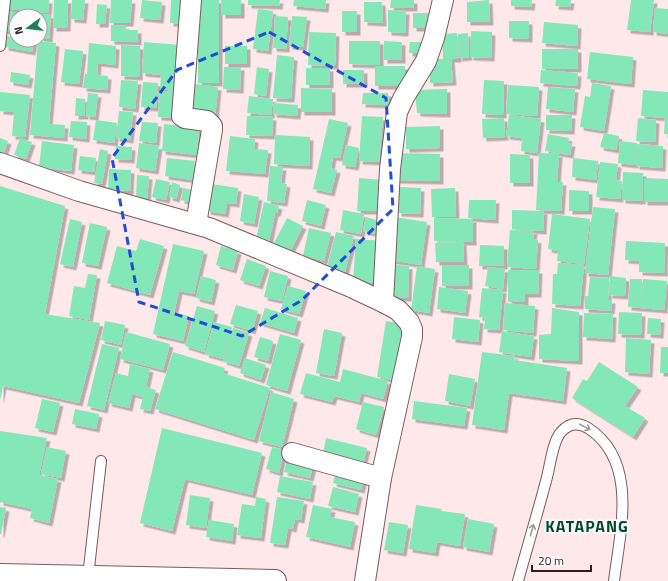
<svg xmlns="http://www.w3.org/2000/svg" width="668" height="581" font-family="'Titillium Web',sans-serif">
  <defs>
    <filter id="shadow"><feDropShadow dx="3.5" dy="3.5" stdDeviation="0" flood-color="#0004"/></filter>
  </defs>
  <rect width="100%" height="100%" fill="#fee8e9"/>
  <g fill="#83e7b7" filter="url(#shadow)">
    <polygon points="0,0 49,0 48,13 0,8"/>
    <polygon points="54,0 68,0 67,28 53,28"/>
    <polygon points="72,0 85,0 83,20 71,19"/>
    <polygon points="111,0 132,0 130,23 110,23"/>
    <polygon points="142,0 162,2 160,20 140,18"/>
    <polygon points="171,0 186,0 185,24 170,23"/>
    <rect x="198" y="0" width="21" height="83"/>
    <polygon points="221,0 241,0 241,15 222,15"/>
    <polygon points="248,0 280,0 279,6 248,5"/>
    <polygon points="294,0 326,0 325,9 293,6"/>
    <polygon points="391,0 414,0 414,8 390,8"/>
    <polygon points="489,0 490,22 467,22 467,2"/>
    <polygon points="511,0 532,0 531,7 511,6"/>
    <polygon points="556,0 571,0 570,7 555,6"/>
    <polygon points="631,0 654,0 650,32 627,30"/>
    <polygon points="364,2 382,2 383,23 364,22"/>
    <polygon points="97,4 107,5 105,24 96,24"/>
    <polygon points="655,8 668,9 668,34 653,32"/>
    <polygon points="258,9 273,11 268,51 253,49"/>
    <polygon points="388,10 406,11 405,33 388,32"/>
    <polygon points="1,11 25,13 25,16 16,16 16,32 0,30"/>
    <rect x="342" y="11" width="15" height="21"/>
    <polygon points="29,13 51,15 49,39 40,38 40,16 29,16"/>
    <rect x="413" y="13" width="18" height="15"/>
    <polygon points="275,16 288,17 286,49 273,48"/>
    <polygon points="292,16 307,17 303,47 289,46"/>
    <polygon points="509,21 529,21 529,39 509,38"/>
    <polygon points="544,22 578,25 577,46 542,43"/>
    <polygon points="111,25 126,26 126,30 138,30 138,42 111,41"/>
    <polygon points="471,31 492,32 491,58 470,57"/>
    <polygon points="309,32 336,33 335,66 308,65"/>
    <polygon points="457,33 458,59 451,59 453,82 430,83 429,59 443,59 442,34"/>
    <polygon points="468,33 469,57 459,58 458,34"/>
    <polygon points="7,36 16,38 16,40 34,41 32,52 5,47"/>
    <polygon points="38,41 56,43 49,124 65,125 64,138 30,135"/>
    <polygon points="349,41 380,41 380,65 349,64"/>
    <polygon points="384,41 402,42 402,60 384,60"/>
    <polygon points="144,42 181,45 177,91 160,89 161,75 142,73"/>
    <polygon points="410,42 422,42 423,53 409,53"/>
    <polygon points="89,43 116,46 115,65 98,63 97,75 108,76 107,90 83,88 85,74 87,74"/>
    <polygon points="121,45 140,46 139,77 121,76"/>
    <rect x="225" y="46" width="22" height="18"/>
    <polygon points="65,49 83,51 79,84 61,82"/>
    <rect x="542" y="49" width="36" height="20"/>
    <polygon points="590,52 633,57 631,84 587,79"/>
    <polygon points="277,55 294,57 291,99 273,98"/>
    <rect x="375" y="66" width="30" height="20"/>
    <polygon points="224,67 241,67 240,90 223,89"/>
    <polygon points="257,67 269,69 266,96 254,94"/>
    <rect x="306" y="68" width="24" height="17"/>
    <rect x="343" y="70" width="21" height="14"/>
    <polygon points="541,70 578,73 577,86 540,83"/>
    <polygon points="11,72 30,75 28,85 10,82"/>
    <polygon points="121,80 138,81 135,109 119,107"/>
    <polygon points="484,80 504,81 503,115 482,114"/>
    <polygon points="143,82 158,83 156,108 141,107"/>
    <polygon points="188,83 218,87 215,118 185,115"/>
    <polygon points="592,83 611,86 604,131 580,127 585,96 590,97"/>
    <polygon points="508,85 539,87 537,116 506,114"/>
    <polygon points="548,87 575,89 573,112 546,109"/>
    <polygon points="301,88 332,89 332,112 301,112"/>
    <polygon points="447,89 447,114 417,113 415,90"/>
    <polygon points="643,90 668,92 668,134 664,134 665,118 641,116"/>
    <polygon points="159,91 178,92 177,118 158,117"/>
    <polygon points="0,92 30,95 25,137 12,136 14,112 0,111"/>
    <polygon points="88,93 98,94 95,117 86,116"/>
    <polygon points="363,93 388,93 389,105 362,104"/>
    <polygon points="249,96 273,99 271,115 247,113"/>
    <polygon points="76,98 85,99 85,116 75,116"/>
    <polygon points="274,103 298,105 297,116 273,114"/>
    <polygon points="119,111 133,112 130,140 116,138"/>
    <polygon points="509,115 541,119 537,153 521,151 522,138 506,136"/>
    <polygon points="546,115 572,115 571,131 546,130"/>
    <polygon points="247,116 273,117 272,136 246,135"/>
    <polygon points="362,116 383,117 379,162 359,161"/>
    <polygon points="504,118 505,137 483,138 482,119"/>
    <polygon points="638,118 656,120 655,142 636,141"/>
    <polygon points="329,119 348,123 340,158 333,157 331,168 337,170 331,193 313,189"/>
    <polygon points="96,120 117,123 114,143 93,140"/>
    <polygon points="71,121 87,122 86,139 69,137"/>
    <polygon points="142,122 158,123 156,143 139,141"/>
    <polygon points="164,124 199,128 197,155 162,151"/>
    <polygon points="440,126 440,148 406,149 406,127"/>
    <polygon points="604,133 619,136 616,150 600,147"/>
    <polygon points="548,134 569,138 568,143 572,143 570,155 545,151"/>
    <polygon points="275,135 310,137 309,166 274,164"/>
    <polygon points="230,136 255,139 254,149 268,150 265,174 226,171"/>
    <polygon points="0,138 8,141 4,153 0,152"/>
    <polygon points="20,138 32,142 26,159 14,155"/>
    <polygon points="42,141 74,145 71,171 39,167"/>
    <polygon points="620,141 637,143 635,165 618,163"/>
    <polygon points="139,143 159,146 155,171 136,168"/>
    <polygon points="637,144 663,146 662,168 636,166"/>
    <polygon points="346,145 359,148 355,167 342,165"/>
    <polygon points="116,146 132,147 131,160 115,159"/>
    <polygon points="100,149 108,151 102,184 94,183"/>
    <polygon points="394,153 440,154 440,181 394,180"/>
    <polygon points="539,153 559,154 557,182 563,182 561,211 536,210"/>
    <polygon points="510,154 530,155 530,183 510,183"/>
    <polygon points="80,156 96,158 94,172 78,170"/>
    <polygon points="167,158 195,161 193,180 165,176"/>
    <polygon points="573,158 598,161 596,180 572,177"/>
    <polygon points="600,162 618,164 616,180 622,181 620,199 596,197"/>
    <polygon points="270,166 283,167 281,183 287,184 284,203 267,201"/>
    <polygon points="109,169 131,170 130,191 108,189"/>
    <polygon points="623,172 643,173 642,201 622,200"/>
    <polygon points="137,175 149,176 147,200 136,199"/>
    <polygon points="359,178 382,180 378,211 357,211"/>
    <polygon points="644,178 668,179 668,202 644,202"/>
    <polygon points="156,179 170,182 166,200 152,197"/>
    <polygon points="172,182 180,185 176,199 169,197"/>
    <polygon points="211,184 238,188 236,204 227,203 225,214 207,211"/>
    <polygon points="0,186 65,206 45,314 100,323 79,403 3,386 0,401"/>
    <polygon points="399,187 421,188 420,214 398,213"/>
    <polygon points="183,188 197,191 194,203 181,200"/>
    <polygon points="455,188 456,217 432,217 431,189"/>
    <polygon points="569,190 589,191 589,211 569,211"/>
    <polygon points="244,194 259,197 254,224 240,221"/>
    <polygon points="307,200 326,205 321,226 302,221"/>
    <polygon points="469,200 496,200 495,220 468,218"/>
    <polygon points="264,202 279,206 277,213 275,213 269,242 256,239"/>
    <polygon points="593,207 615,209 608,275 585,273"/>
    <polygon points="343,210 364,214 361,234 340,230"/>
    <polygon points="512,210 544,211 543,231 512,229"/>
    <polygon points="552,214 590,219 584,264 557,261 558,251 548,249"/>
    <polygon points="366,217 384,222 381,235 363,231"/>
    <polygon points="394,217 427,222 421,265 389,260"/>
    <polygon points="287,218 303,226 289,254 273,245"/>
    <polygon points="434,218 473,219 473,242 434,241"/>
    <polygon points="70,219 82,222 73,267 60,264"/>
    <polygon points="90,223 107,227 98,266 82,263"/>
    <polygon points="309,228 331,233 324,261 303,256"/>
    <polygon points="510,230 534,231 533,239 538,240 536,269 507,267"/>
    <polygon points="336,232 354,236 345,272 327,267"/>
    <polygon points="140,239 164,246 150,295 107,283 117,246 136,251"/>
    <polygon points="356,239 382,241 378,283 353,281"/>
    <polygon points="626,241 665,243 664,273 639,272 639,261 625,260"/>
    <polygon points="463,242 464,262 436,262 435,243"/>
    <polygon points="173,244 204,251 194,294 179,291 174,313 189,316 183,341 153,334"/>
    <polygon points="480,245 504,246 504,266 479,266"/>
    <polygon points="221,246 238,251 233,270 216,265"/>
    <polygon points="247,259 266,266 259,286 240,280"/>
    <polygon points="558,263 584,265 580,306 552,304 553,274 557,274"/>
    <polygon points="389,264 409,266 408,298 388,297"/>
    <rect x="442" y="265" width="27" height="21"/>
    <polygon points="417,266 435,269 429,313 411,310"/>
    <polygon points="488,267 505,269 503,289 485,286"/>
    <polygon points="508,270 539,270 538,294 525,294 525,302 508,302"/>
    <polygon points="270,271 288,276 282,301 264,297"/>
    <polygon points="88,274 97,275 89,320 69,316 74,286 85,288"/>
    <polygon points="201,276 216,280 211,302 196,298"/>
    <polygon points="610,276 626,278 625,296 609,295"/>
    <polygon points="590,277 609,278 608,300 612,300 611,311 585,309 585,296 588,296"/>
    <polygon points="630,279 642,279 640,308 628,307"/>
    <polygon points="643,279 667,281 664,310 640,308"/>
    <polygon points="288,286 306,291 299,314 281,309"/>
    <polygon points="439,287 468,291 465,313 437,309"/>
    <polygon points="482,288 503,290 499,330 484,329 485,318 479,317"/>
    <polygon points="505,303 535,306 533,333 503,330"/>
    <polygon points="236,305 258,311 252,331 230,324"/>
    <polygon points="197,306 215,311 204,352 185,346"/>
    <polygon points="265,308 298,318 294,333 260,323"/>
    <polygon points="552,308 579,312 579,361 539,359 539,335 551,334"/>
    <polygon points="619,312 642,313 641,335 618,334"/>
    <polygon points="584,313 613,314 612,339 583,337"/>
    <polygon points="454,317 480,320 478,342 452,339"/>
    <polygon points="648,318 661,319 660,335 647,334"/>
    <polygon points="105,321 125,325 121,345 101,340"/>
    <polygon points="386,321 403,324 394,380 377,377"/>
    <polygon points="214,322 232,327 223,359 205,354"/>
    <polygon points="233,328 249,333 239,366 223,361"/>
    <polygon points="324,329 342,333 334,376 316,373"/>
    <polygon points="502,331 534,336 531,357 499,352"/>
    <polygon points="126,332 170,344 163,370 120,359"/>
    <polygon points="280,334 301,340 287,391 266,385"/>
    <polygon points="260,337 273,341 268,361 254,357"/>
    <polygon points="626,338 651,340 649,374 625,372"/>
    <polygon points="102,344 119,348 104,410 87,406"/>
    <polygon points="661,347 668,347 668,373 660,373"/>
    <polygon points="173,352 225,368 223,373 270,388 254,440 155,409"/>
    <polygon points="482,352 515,356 514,360 567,368 563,401 509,393 504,430 472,425"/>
    <polygon points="245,358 266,365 261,380 240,373"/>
    <polygon points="599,362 638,387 625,406 645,418 633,437 572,398 583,379 587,381"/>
    <polygon points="130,364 150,369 146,387 156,390 150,411 140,409 143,397 132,394 129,408 108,403 116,373 128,376"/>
    <polygon points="343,369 388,381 383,399 361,393 359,402 334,396 332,402 300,394 306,373 340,382"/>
    <polygon points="449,374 475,379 470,406 445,401"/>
    <polygon points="271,392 294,399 282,447 259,441"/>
    <polygon points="42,399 60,403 53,432 35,428"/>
    <polygon points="414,401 467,408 464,426 412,419"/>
    <polygon points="363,402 384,407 376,435 356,429"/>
    <polygon points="75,409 99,414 96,429 72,424"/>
    <polygon points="162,428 262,453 252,495 185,479 172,531 140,523"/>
    <polygon points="0,431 47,438 39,475 58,479 49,523 30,518 32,509 0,502"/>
    <polygon points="326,438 367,448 363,464 323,454"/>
    <polygon points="47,447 66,451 61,478 41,474"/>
    <polygon points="272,447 284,450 279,473 266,469"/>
    <polygon points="288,455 314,462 310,478 284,472"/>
    <polygon points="337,467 365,474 361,490 333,483"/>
    <polygon points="280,476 313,482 310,499 277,492"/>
    <polygon points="333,487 359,494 355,512 328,506"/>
    <polygon points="190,495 210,498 206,528 186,525"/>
    <polygon points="256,497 266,499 261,538 237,535 242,504 255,506"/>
    <polygon points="277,497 304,501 301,520 295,519 293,529 288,528 285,545 270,543"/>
    <polygon points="313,505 332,509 330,517 355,522 350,547 306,537"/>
    <polygon points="416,505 442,509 441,511 465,514 460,546 437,542 435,553 409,549"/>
    <polygon points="0,507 6,508 1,534 0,534"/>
    <polygon points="468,519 494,524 489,552 463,547"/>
    <polygon points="209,520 234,524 232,541 206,537"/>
    <polygon points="389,522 408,525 403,553 384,550"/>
  </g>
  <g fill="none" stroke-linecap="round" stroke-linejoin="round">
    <defs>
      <g id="service">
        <polyline points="0,46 5,0"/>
        <polyline points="88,577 101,461"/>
        <path d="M518 581C527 548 537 515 546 481 550 468 552 442 561 432 569 423 578 422 588 428 639 461 620 532 614 581"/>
      </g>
      <g id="minor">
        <polyline points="191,0 182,116 185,118 207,121 212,126 212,130 196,224"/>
        <polyline points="0,163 79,191 209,228 349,286 383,302 398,310 409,322 412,329 412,337 381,478 365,581"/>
        <polyline points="383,302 390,169 397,112 404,97 426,61 434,38 443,0"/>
        <polyline points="292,453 381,478"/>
      </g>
      <polyline id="primary" points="0,575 275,581"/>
    </defs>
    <use href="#service" stroke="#7a5c5e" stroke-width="12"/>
    <use href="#minor" stroke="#7a5c5e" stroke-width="22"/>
    <use href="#primary" stroke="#7a5c5e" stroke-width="24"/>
    <use href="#service" stroke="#fff" stroke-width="10"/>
    <use href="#minor" stroke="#fff" stroke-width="20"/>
    <use href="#primary" stroke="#fff" stroke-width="22"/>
  </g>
  <defs><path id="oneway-shaft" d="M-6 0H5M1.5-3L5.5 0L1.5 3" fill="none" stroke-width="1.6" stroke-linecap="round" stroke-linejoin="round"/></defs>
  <g stroke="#9f9a9a">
    <use href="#oneway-shaft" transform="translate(585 427) rotate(28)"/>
    <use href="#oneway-shaft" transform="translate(532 530) rotate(-74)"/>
  </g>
  <path fill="none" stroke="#1d4ed8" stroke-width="3" stroke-dasharray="8 5" stroke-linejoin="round" d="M269 32 386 98 393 209 302 300 242 336 139 302 112 158 177 70Z"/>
  <g text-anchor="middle" stroke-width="4" stroke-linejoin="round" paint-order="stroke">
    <g font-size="16" font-weight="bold" letter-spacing="1" fill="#00492f" stroke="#fbfbfb">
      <text x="587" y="532">KATAPANG</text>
    </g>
  </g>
  <g transform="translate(28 28) rotate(255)"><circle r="19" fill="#fbfbfb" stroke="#a7a3a3"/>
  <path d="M0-3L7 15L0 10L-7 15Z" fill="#1d805a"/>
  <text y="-6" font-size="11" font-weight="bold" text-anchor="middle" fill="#2a1e1f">N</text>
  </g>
  <path d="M532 565v6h59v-6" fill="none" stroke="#2a1e1f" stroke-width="2"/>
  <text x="538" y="565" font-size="12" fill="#2a1e1f" stroke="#fbfbfb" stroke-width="3" paint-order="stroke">20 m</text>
</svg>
